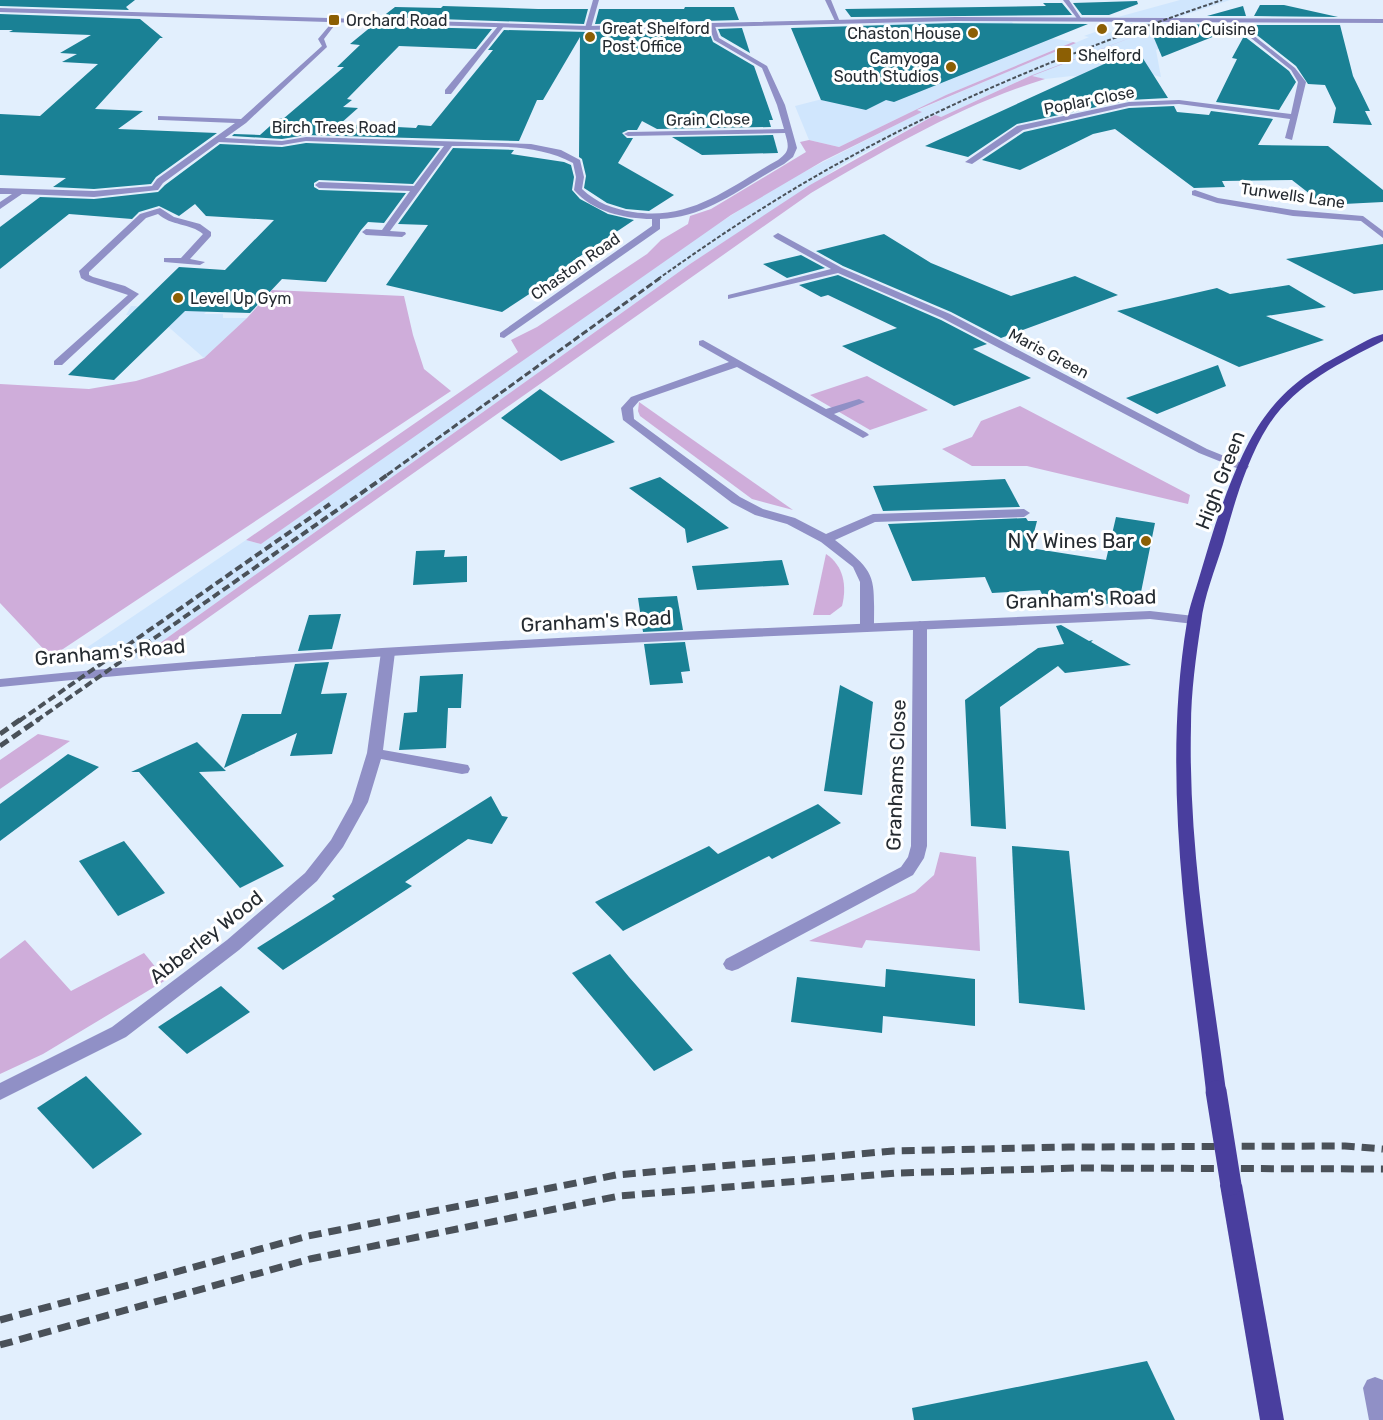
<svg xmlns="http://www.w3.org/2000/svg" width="1383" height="1420" font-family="Rubik,sans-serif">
  <rect width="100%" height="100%" fill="#e2effd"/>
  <g fill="#d0e6fd">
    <polygon points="1180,0 1230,0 1176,18 1118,17"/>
    <polygon points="1012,22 1023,36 1042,36 1073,42 946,95 839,147 809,140 795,106 893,81 906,69 883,23"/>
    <polygon points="1128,23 1177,24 1165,27 1214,25 1156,50 1161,77 1132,70 1104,81 1072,76 1045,79 1030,76 941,117 935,115 847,162 690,264 139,658 61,665 246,540 261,544 680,248 782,183 921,112 916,111 1089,37 1084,36 1095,32 1109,33 1125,27 1113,25"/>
    <polygon points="131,306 208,310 204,314 223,314 223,318 247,318 204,358 164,323 168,318 126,315"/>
  </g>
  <g fill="#cfadda">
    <path d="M1143 33 1032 76 1045 79C963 104 885 150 811 193L154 656 139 658 690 264 810 185 935 115 941 117 1030 76Z"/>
    <polygon points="1073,42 1076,43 917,110 922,112 823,161 731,215 261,544 246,540 518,352 511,340 537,327 647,254 661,240 688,224 690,216 711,209 806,152 800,142 809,140 839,147 946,95"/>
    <polygon points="272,290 404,296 413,335 424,369 451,391 51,657 0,603 0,384 89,389 136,381 162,373 204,358 247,318"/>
    <polygon points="867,376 928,410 870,430 810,395"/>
    <polygon points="639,402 793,510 752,499 640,416 638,411"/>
    <polygon points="1020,406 1190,495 1188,504 1027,466 972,466 942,449 972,437 981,421"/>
    <path d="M826 554C844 566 847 586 842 606L830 615H813Z"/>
    <polygon points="38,734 70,741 0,789 0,760"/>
    <polygon points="940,852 976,857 980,951 866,940 862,948 809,941 915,892 934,875"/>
    <polygon points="25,940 71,991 144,953 166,980 43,1054 0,1074 0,959"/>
  </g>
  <g fill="#1a8195">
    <polygon points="0,0 135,0 126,7 129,10 0,6"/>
    <polygon points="1137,1 1138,4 1109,15 1082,15 1073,3"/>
    <polygon points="1043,3 1062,3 1072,15 851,17 845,9 1046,6"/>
    <polygon points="1260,5 1284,5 1338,17 1254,16"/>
    <polygon points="443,6 538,9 588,9 584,24 382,17 395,7 441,8"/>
    <polygon points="1243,6 1246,16 1207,16"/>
    <polygon points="685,7 734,7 739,20 595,24 599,9 684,9"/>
    <polygon points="0,14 140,19 163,38 160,38 95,109 143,111 118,129 217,133 156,177 151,184 94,189 53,187 66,178 0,175 0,114 40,116 98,64 62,62 77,54 60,53 91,35 9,32 13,30 0,30"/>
    <polygon points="955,23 1088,24 894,102 886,100 866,110 821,100 791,28"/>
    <polygon points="1176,24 1230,25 1235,28 1162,57 1151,31"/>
    <polygon points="1250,25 1340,25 1353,76 1370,111 1365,111 1372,125 1333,123 1336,108 1325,85 1308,84 1296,66 1248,28"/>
    <polygon points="372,26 492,29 476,49 399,46 347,99 352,100 343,107 358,108 340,124 416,128 418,125 431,126 493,50 488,50 504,30 588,32 708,29 713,42 754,66 773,120 769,120 771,127 657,129 642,121 637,130 628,130 622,133 627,138 633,138 618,163 674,195 649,211 626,209 607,203 584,188 586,176 582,159 579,157 580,37 543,100 537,100 519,141 306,135 282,139 232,136 234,134 260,135 279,118 283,119 344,67 337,67 360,45 350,44"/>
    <polygon points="742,28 750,53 721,36 718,29"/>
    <polygon points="1244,36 1289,71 1296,82 1279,110 1216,102 1237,59 1232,58"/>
    <polygon points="1137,49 1168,98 1129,100 1017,124 968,157 925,146"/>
    <polygon points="1174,106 1177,112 1209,115 1211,111 1273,119 1258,145 1328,146 1383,190 1383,202 1324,205 1292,180 1222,181 1225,187 1194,188 1115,129 1093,134 1020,170 982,160 1024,132 1129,108"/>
    <polygon points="773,135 778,153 702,155 672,137"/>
    <polygon points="306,143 440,148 413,184 319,180 314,183 314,187 319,190 406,193 384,223 368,222 361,230 326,282 282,279 250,313 185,311 114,380 68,375 179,267 225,270 274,220 206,216 195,204 179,216 159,206 139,212 132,219 69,214 0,269 0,227 40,197 94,199 158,192 165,185 220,144 282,147"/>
    <polygon points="453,148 514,150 511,154 564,162 571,165 574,177 572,190 580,199 608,214 634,220 570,263 575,264 502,312 386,285 428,225 398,224"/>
    <polygon points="884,234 931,263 1011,296 1075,276 1118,295 1001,338 951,312 843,266 816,251"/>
    <polygon points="1383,244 1383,290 1354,294 1286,259"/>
    <polygon points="801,255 825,268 787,278 763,264"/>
    <polygon points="838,275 941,320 987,344 973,349 1031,378 954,406 842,346 897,328 828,295 821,297 799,285"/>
    <polygon points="1289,285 1326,307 1266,316 1324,340 1239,367 1117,311 1217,288 1230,294"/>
    <polygon points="1218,365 1226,386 1157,414 1126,398"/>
    <polygon points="540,389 615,442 561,461 501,418"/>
    <polygon points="660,477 729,528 687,543 685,529 629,488"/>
    <polygon points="1005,479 1020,507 883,511 873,486"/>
    <polygon points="1116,517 1155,523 1139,602 1048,607 1040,590 992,593 985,577 912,581 888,524 1026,518 1028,521 1037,521 1030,548 1106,560"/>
    <polygon points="445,550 444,557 467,556 467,582 413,585 416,551"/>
    <polygon points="782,560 789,585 697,590 692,566"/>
    <polygon points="677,596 683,630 643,632 638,598"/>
    <polygon points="341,614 332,649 298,651 309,615"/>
    <polygon points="1061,625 1089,641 1093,640 1091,642 1131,665 1065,673 1058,666 1000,707 1006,829 971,826 965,700 1038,648 1064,644 1056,626"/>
    <polygon points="685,642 690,671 681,672 683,683 650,685 644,644"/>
    <polygon points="329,662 321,694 347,693 332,754 290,756 297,733 224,768 242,714 281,714 295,664"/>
    <polygon points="463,674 461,708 448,708 446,748 399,750 404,713 417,712 420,676"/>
    <polygon points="840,685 873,702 862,795 824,791"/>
    <polygon points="197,742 226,771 199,772 284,866 240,888 139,772 131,772"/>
    <polygon points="68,754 99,767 0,841 0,804"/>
    <polygon points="491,796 502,816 508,817 492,844 468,839 405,882 412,886 283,970 257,948 335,899 332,896"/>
    <polygon points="818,804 841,823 772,859 769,856 623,931 595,902 709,846 718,854"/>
    <polygon points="124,841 165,893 118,916 79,861"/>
    <polygon points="1012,846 1069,851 1085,1010 1019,1003"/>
    <polygon points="610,954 629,977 693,1050 654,1071 572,973"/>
    <polygon points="886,969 975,979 975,1026 883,1016 882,1033 791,1022 797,977 885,987"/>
    <polygon points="221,986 250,1012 187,1054 158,1027"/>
    <polygon points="86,1076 142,1134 93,1169 37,1108"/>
    <polygon points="1147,1361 1175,1420 914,1420 912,1408"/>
  </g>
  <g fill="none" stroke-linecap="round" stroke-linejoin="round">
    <g fill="#9090c6" fill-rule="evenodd">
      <polygon points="593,0 599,0 591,28 588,30 585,28"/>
      <polygon points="825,0 831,0 840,22 835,21"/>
      <polygon points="1063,0 1069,0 1083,21 1079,21"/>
      <path d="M334 20 337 22 324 39 327 47 246 123 225 138 282 141 306 137 531 144 561 150 580 160 584 177 582 189C597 203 613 209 633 212 692 221 729 187 778 160 790 151 789 147 785 133L628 136 624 134 628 132 784 129 777 105 762 68 714 40 709 26 712 24 715 26 719 38 767 66 785 105 797 148 793 157 784 164C745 185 707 218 660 219V229L504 338 500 337V333L652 226V219C624 219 592 211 574 190L576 177 573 163C536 143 493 147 452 146L390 231 405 232 406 234 402 237 366 235 362 232 366 229 382 230 410 191 319 188 315 185 319 182 414 186 444 146 306 141 282 145 219 142 163 183 158 190 94 197 22 194 0 209V202L12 194H0V188L94 191 152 186 157 179 235 123 161 120H158V116L241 119 322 46 318 39Z"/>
      <polygon points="1234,20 1295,68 1306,82 1292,140 1285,138 1290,119 1179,104 1129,106 1023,130 972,164 965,162 1017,126 1129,102 1179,100 1291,114 1298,82 1291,70 1232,23"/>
      <polygon points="499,25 504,26 451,94 445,94 445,90"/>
      <polygon points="1195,190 1218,198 1293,210 1363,216 1383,231 1383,238 1361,221 1293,216 1217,203 1192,195 1192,191"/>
      <path d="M160 208 174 217 200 224 211 232V236L190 259 205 262 200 265 164 262V258H181L203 234C190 223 171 226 158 214L146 218 89 272V275L93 277 125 286 139 294 62 365H54V361L128 295 86 281 81 278 79 271 140 214Z"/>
      <polygon points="778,233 842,268 950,314 1207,449 1249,466 1247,469 1239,469 1199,453 942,318 838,273 728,299 728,295 831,269 775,238 773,236"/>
      <path d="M703 340 826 409 859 399 865 402 834 414 867 433 869 435 863 438 737 367 639 401 633 408 634 419 740 497 763 509 795 518 826 534 873 514 1024 509 1030 513 1024 517 875 522 835 540C878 574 874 575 874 628L867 632 862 631 860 628V582L853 567 821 542 787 524 755 515 732 503 623 420 621 408 631 397 729 362 699 345V341Z"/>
      <polygon points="920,621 927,625 927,846 924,858 913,875 738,969 732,971 726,969 723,964 726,959 901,867 908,857 911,846 913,625"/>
      <polygon points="388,648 395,652 383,750 468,765 470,769 468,773 462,774 381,759 368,802 343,847 317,881 239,950 126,1037 0,1100 0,1083 112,1027 227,940 305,873 331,840 352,802 367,753 381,652"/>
      <polygon points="1375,1377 1383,1380 1383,1420 1369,1420 1363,1388 1367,1380"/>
    </g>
    <g fill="#9090c6" fill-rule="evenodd">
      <polygon points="0,8 588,26 955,17 1383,19 1383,23 955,21 588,30 0,12"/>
      <path d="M1150 611 1194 616 1201 620 1194 624 1150 619C767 638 382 648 0 687V679C382 640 767 629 1150 611Z"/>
    </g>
    <g fill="#493e9e" fill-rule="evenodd">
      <path d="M1383 334V341C1340 363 1295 384 1268 426 1246 461 1234 505 1223 544 1215 570 1204 596 1201 623 1196 656 1191 692 1191 726 1188 848 1210 971 1226 1091L1223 1097 1216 1099 1209 1097 1206 1091C1188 936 1161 778 1187 622 1189 607 1195 592 1199 578 1207 552 1214 526 1224 500 1251 429 1272 390 1342 354 1355 347 1369 338 1383 334Z"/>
      <polygon points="1231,1176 1238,1179 1242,1185 1284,1420 1260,1420 1220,1185 1224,1179"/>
    </g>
    <path stroke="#4a5159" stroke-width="2" stroke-dasharray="4 2" stroke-linecap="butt" d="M658 279C720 235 783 193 850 157 968 92 1094 43 1222 0"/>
    <polyline stroke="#4a5159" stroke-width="3" stroke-dasharray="7 3" stroke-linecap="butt" points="387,475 660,278"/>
    <g stroke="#4a5159" stroke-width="4" stroke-dasharray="8 4" stroke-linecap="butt">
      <polyline points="19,721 330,504"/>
      <polyline points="36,721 390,473"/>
    </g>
    <g stroke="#4a5159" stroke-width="5" stroke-dasharray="10 5" stroke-linecap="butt">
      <polyline points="0,734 21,719"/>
      <polyline points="0,746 39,719"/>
    </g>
    <g stroke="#4a5159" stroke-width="7" stroke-dasharray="13 7" stroke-linecap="butt">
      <polyline points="0,1320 308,1236 616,1175 893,1151 1069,1147 1345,1146 1383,1149"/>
      <polyline points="0,1345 310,1259 619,1196 897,1173 1075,1168 1383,1169"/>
    </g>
    <polyline stroke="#493e9e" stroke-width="21" points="1216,1091 1231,1185"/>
  </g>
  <g fill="#8c5f04" stroke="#fff" stroke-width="2">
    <rect x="328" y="14" width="12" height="12" rx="3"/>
    <circle cx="1102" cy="29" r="6"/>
    <circle cx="973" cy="33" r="6"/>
    <circle cx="590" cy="37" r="6"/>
    <rect x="1056" y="47" width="16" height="16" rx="3"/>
    <circle cx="951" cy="67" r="6"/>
    <circle cx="178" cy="298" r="6"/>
    <circle cx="1146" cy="541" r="6"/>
  </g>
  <g text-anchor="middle" stroke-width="6" stroke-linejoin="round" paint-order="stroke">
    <g font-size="16" fill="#252b31" stroke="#fff" text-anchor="start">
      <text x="346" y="26">Orchard Road</text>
      <text x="602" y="34">Great Shelford<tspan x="602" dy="18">Post Office</tspan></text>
      <text x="1114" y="35">Zara Indian Cuisine</text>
      <text x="961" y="39" text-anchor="end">Chaston House</text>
      <text x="1078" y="61">Shelford</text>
      <text x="939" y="64" text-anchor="end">Camyoga<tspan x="939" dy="18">South Studios</tspan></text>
      <text x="190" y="304">Level Up Gym</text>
    </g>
    <g font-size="16" fill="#252b31" stroke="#fff">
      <text transform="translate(1089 100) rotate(-11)" y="6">Poplar Close</text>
      <text transform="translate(708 119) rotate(-1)" y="6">Grain Close</text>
      <text x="334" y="133">Birch Trees Road</text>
      <text transform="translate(1293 195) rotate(8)" y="6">Tunwells Lane</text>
      <text transform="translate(575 266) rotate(-35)" y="6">Chaston Road</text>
      <text transform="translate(1049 353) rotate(28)" y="6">Maris Green</text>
    </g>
    <g font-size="20" fill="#252b31" stroke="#fff">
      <text transform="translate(1220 480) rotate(-69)" y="7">High Green</text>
      <text transform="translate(1081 599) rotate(-2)" y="7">Granham's Road</text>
      <text transform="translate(596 621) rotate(-3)" y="7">Granham's Road</text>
      <text transform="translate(110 652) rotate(-5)" y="7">Granham's Road</text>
      <text transform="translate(896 775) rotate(-88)" y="7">Granhams Close</text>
      <text transform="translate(206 937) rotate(-38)" y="7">Abberley Wood</text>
    </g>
    <g font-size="20" fill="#252b31" stroke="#fff" text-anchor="end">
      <text x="1134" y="548">N Y Wines Bar</text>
    </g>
  </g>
</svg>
